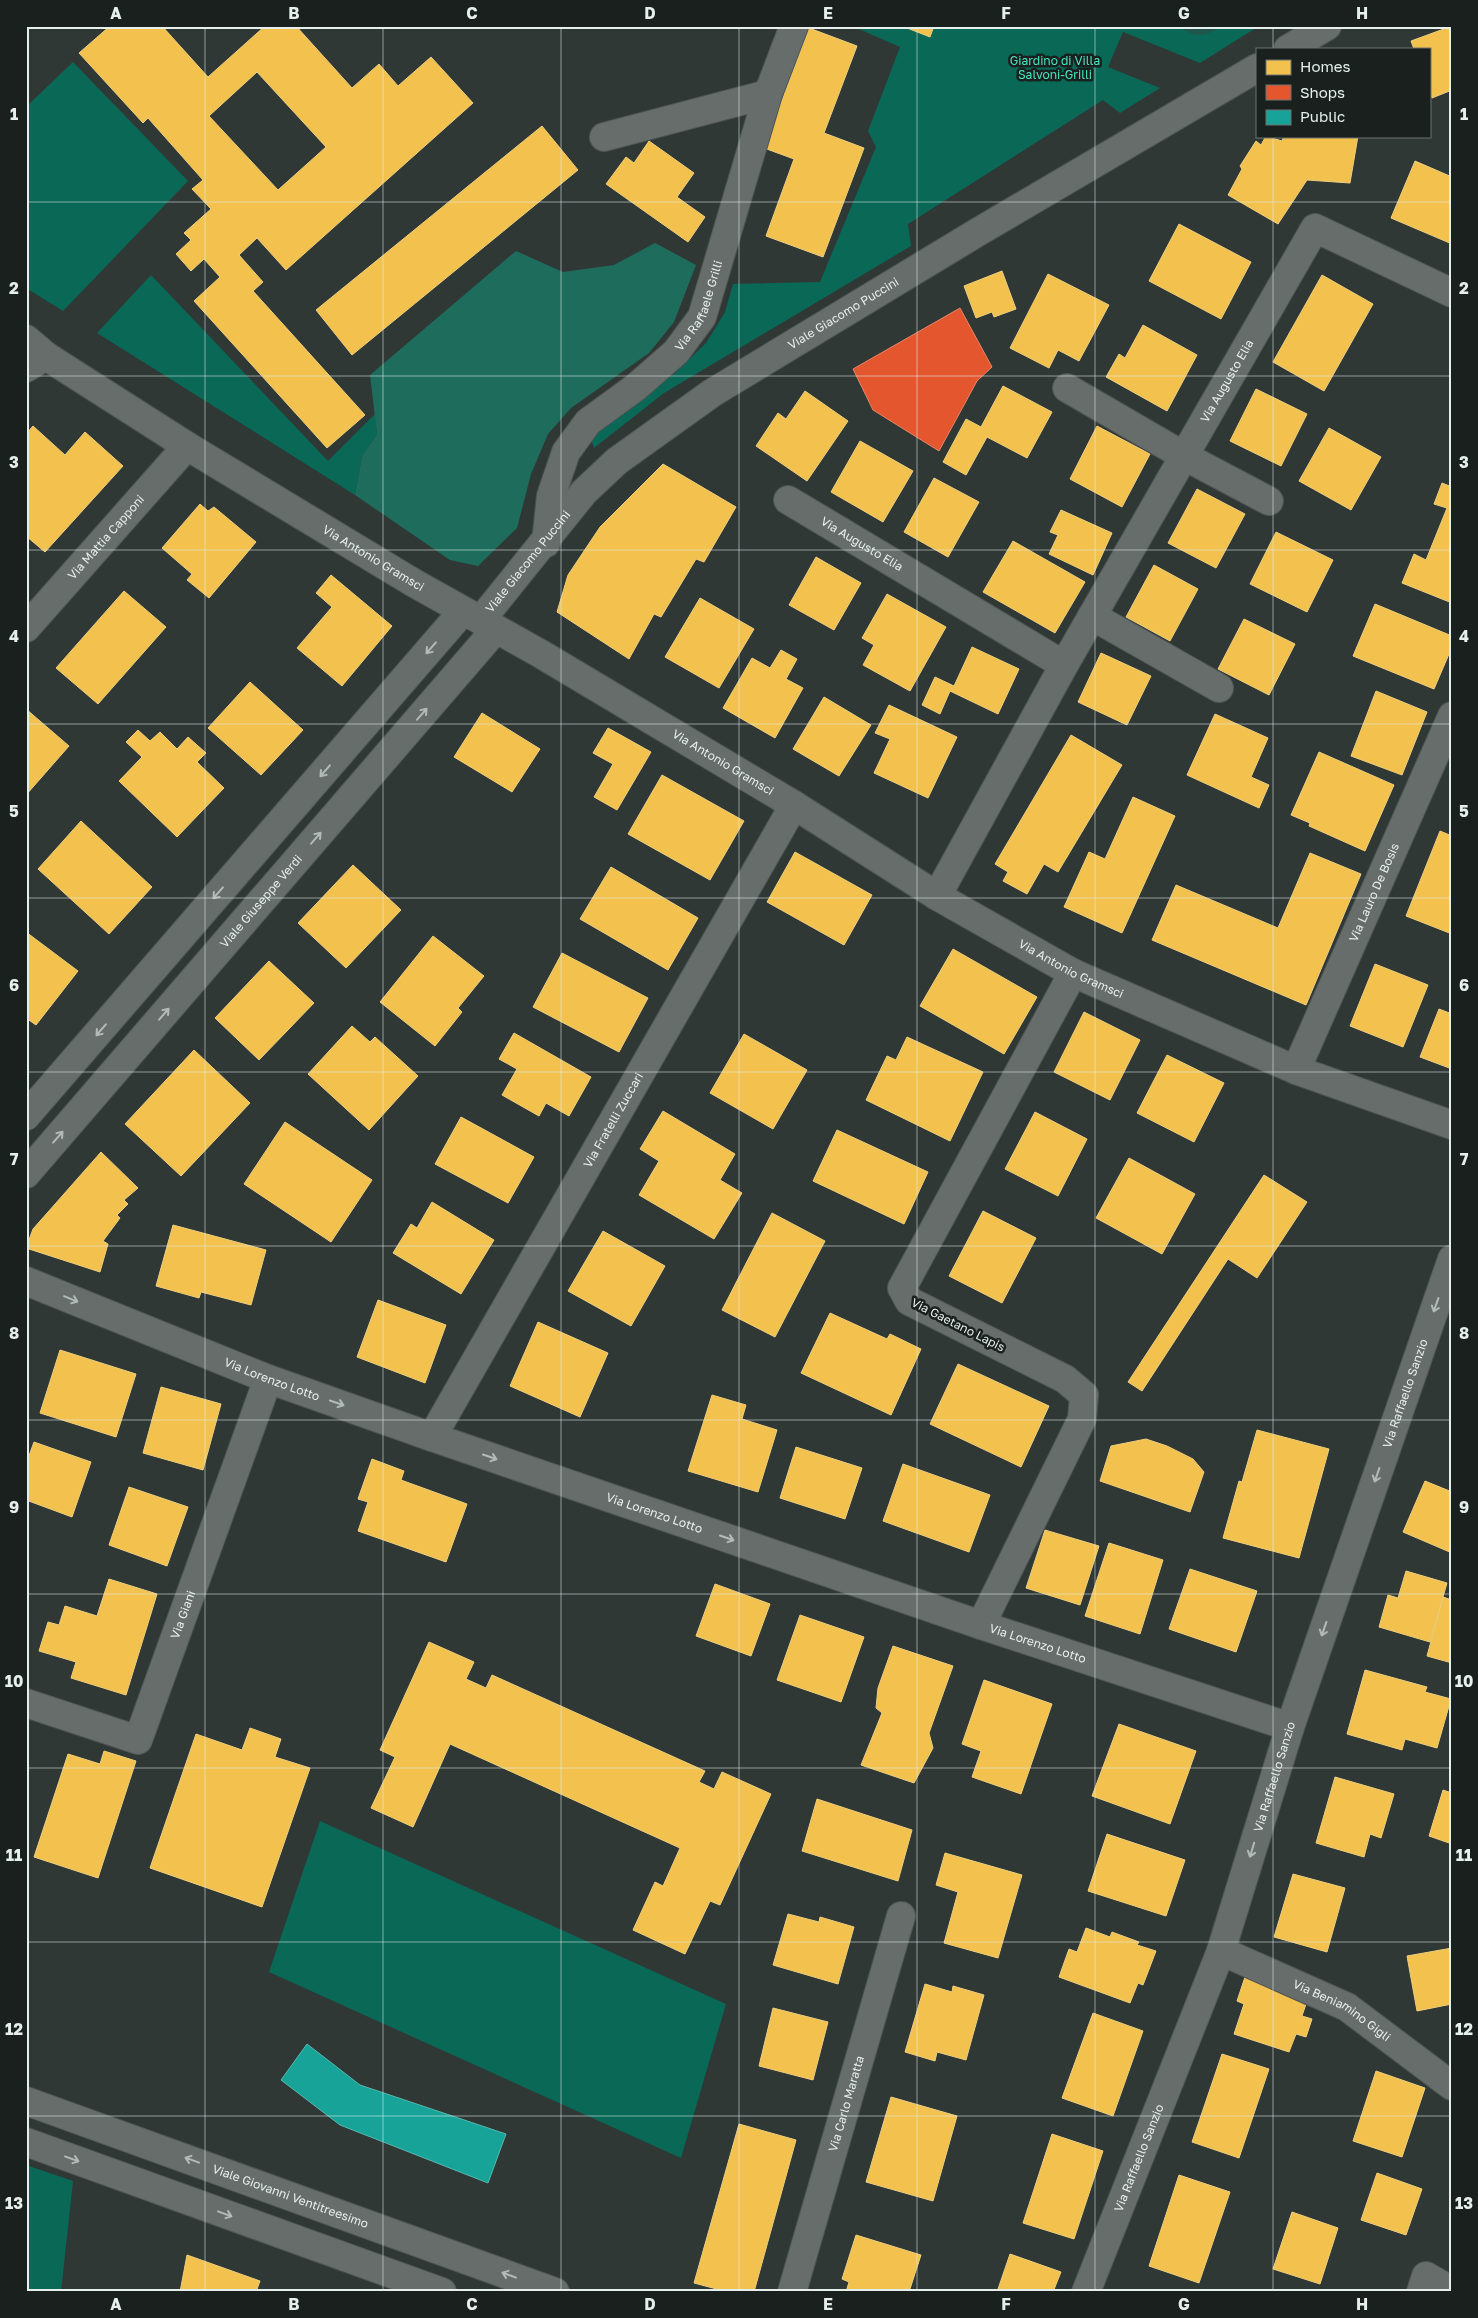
<svg xmlns="http://www.w3.org/2000/svg" width="1478" height="2318" font-family="'Golos Text',sans-serif">
  <rect width="100%" height="100%" fill="#303836"/>
  <g fill="#096856">
    <polygon points="852,26 1181,26 1184,30 1216,30 1218,26 1259,26 1200,63 1123,32 1108,67 1160,88 1120,113 1103,100 908,224 911,246 664,393 594,448 591,439 631,405 674,374 706,343 725,312 733,284 820,282 876,147 868,131 900,47"/>
    <polygon points="73,62 188,181 63,311 26,288 26,107"/>
    <polygon points="151,275 328,461 375,414 377,434 362,456 355,495 97,333"/>
    <polygon points="320,1821 726,2004 681,2158 269,1972"/>
    <polygon points="26,2165 73,2181 61,2292 26,2292"/>
  </g>
  <polygon fill="#1e6d5c" points="655,243 696,265 674,322 649,353 571,408 548,434 531,474 517,528 478,566 450,560 355,495 362,456 377,434 370,375 516,251 563,272 614,265"/>
  <path fill="#21574a" d="M1181 26H1218L1216 30C1204 36 1192 38 1181 26Z"/>
  <g fill="#f2c14e" stroke="#eecf7d" fill-rule="evenodd">
    <path d="M110 26H162L208 77 265 26H296L352 88 379 64 398 86 431 57 473 103 286 270 257 238 239 255 263 282 253 291 365 415 327 448 194 301 220 277 204 259 191 271 176 254 191 240 184 233 211 209 192 189 203 180 148 118 143 123 79 53ZM257 72 326 147 278 190 209 116Z"/>
    <polygon points="902,26 934,26 930,37"/>
    <polygon points="1452,26 1452,90 1432,98 1429,90 1429,49 1414,49 1411,41"/>
    <polygon points="809,28 857,46 824,133 864,148 823,257 766,236 794,159 764,148"/>
    <polygon points="542,126 578,170 352,355 316,310"/>
    <polygon points="1266,136 1282,141 1284,136 1358,136 1350,183 1307,180 1278,224 1228,195 1242,169 1240,166 1256,141 1261,145"/>
    <polygon points="649,141 694,173 677,197 705,217 688,242 606,184 626,157 634,163"/>
    <polygon points="1415,161 1452,177 1452,244 1391,218"/>
    <polygon points="1179,224 1251,262 1221,319 1149,281"/>
    <polygon points="1002,271 1016,309 994,317 992,312 976,318 964,286"/>
    <polygon points="1048,274 1109,305 1079,361 1058,350 1049,368 1010,348"/>
    <polygon points="1322,275 1373,304 1324,391 1273,362"/>
    <polygon points="1143,325 1197,355 1167,411 1106,377 1119,354 1125,358"/>
    <polygon points="1003,386 1052,412 1027,458 987,437 966,475 943,462 966,419 981,427"/>
    <polygon points="1256,389 1307,414 1281,466 1230,441"/>
    <polygon points="805,391 848,421 807,481 756,446 778,413 786,419"/>
    <polygon points="33,426 65,455 85,432 123,466 45,552 26,536 26,434"/>
    <polygon points="1097,426 1150,454 1122,507 1070,479"/>
    <polygon points="1329,428 1381,457 1351,510 1299,481"/>
    <polygon points="860,441 913,471 883,522 831,492"/>
    <polygon points="663,464 736,507 704,562 696,559 661,617 654,614 629,659 557,612 568,575 600,527"/>
    <polygon points="934,478 979,502 948,557 904,532"/>
    <polygon points="1442,483 1452,487 1452,603 1402,583 1414,554 1426,560 1447,508 1434,504"/>
    <polygon points="1197,489 1245,514 1216,568 1168,543"/>
    <polygon points="200,504 208,511 214,507 256,542 209,598 187,580 192,574 162,548"/>
    <polygon points="1061,510 1112,533 1093,575 1049,554 1058,535 1050,532"/>
    <polygon points="1276,532 1333,560 1307,612 1250,584"/>
    <polygon points="1013,541 1085,582 1055,633 983,592"/>
    <polygon points="816,557 861,583 834,630 789,605"/>
    <polygon points="1154,565 1198,589 1170,641 1126,617"/>
    <polygon points="331,575 392,626 342,686 297,648 332,607 316,593"/>
    <polygon points="124,591 166,627 98,704 56,668"/>
    <polygon points="887,594 946,627 910,691 863,665 874,645 862,638"/>
    <polygon points="700,598 754,629 719,688 665,657"/>
    <polygon points="1375,604 1452,636 1452,647 1434,689 1353,656"/>
    <polygon points="1244,619 1295,644 1269,695 1218,669"/>
    <polygon points="972,647 1019,669 998,714 950,691 940,714 922,705 935,677 954,686"/>
    <polygon points="781,650 797,659 786,679 803,688 775,738 723,708 752,658 770,668"/>
    <polygon points="1101,653 1151,676 1127,725 1078,702"/>
    <polygon points="250,682 303,730 261,775 208,728"/>
    <polygon points="1376,691 1427,712 1402,775 1351,756"/>
    <polygon points="824,697 871,725 839,776 793,749"/>
    <polygon points="889,705 957,737 928,798 874,773 890,739 875,733"/>
    <polygon points="26,709 69,746 26,795"/>
    <polygon points="482,713 540,749 512,792 454,757"/>
    <polygon points="1215,714 1268,738 1251,777 1269,785 1259,808 1187,775"/>
    <polygon points="608,728 651,752 617,810 594,797 613,764 593,753"/>
    <polygon points="138,730 150,741 160,732 177,749 188,737 206,753 197,762 224,788 177,837 119,781 142,757 126,742"/>
    <polygon points="1071,735 1122,765 1058,872 1044,864 1027,894 1003,881 1008,872 995,864"/>
    <polygon points="1319,752 1394,785 1365,851 1309,826 1310,823 1291,815"/>
    <polygon points="662,775 744,821 710,880 628,834"/>
    <polygon points="1133,797 1175,816 1122,933 1064,907 1089,852 1105,859"/>
    <polygon points="81,821 152,887 109,934 38,869"/>
    <polygon points="1440,831 1452,836 1452,934 1406,916"/>
    <polygon points="795,852 872,895 844,945 767,902"/>
    <polygon points="1310,853 1361,874 1306,1005 1152,940 1176,885 1278,928"/>
    <polygon points="353,865 401,910 346,968 298,923"/>
    <polygon points="611,867 698,918 668,970 580,919"/>
    <polygon points="26,932 78,971 36,1025 26,1018"/>
    <polygon points="433,936 484,976 458,1008 462,1012 435,1046 380,1002"/>
    <polygon points="953,949 1037,997 1004,1054 920,1006"/>
    <polygon points="562,953 648,998 619,1052 533,1007"/>
    <polygon points="269,961 314,1003 259,1060 215,1018"/>
    <polygon points="1375,964 1428,985 1403,1047 1350,1026"/>
    <polygon points="1439,1009 1452,1014 1452,1069 1420,1057"/>
    <polygon points="1084,1012 1140,1040 1110,1100 1054,1072"/>
    <polygon points="352,1026 370,1042 375,1037 418,1076 369,1130 308,1074"/>
    <polygon points="514,1033 591,1077 569,1116 546,1103 539,1116 502,1095 517,1069 499,1059"/>
    <polygon points="744,1034 807,1070 773,1129 710,1093"/>
    <polygon points="907,1037 983,1072 950,1141 866,1100 887,1056 896,1060"/>
    <polygon points="194,1050 250,1103 181,1176 125,1124"/>
    <polygon points="1167,1055 1224,1083 1194,1142 1137,1113"/>
    <polygon points="663,1111 735,1154 720,1180 742,1193 714,1239 639,1195 659,1161 640,1149"/>
    <polygon points="1035,1112 1087,1139 1058,1196 1005,1169"/>
    <polygon points="461,1117 534,1157 508,1203 435,1164"/>
    <polygon points="285,1122 372,1180 331,1242 244,1184"/>
    <polygon points="837,1130 928,1172 904,1224 813,1181"/>
    <polygon points="101,1152 138,1188 124,1200 128,1204 117,1215 120,1218 103,1241 108,1244 100,1272 26,1248 33,1229"/>
    <polygon points="1129,1158 1195,1194 1162,1254 1096,1218"/>
    <polygon points="1264,1175 1307,1202 1257,1278 1228,1259 1142,1391 1128,1382"/>
    <polygon points="432,1202 494,1240 461,1294 393,1253 411,1224 417,1228"/>
    <polygon points="983,1211 1036,1238 1002,1303 949,1276"/>
    <polygon points="772,1213 825,1241 775,1337 722,1310"/>
    <polygon points="173,1225 266,1250 251,1305 201,1292 199,1298 156,1286"/>
    <polygon points="603,1231 665,1266 631,1326 568,1291"/>
    <polygon points="378,1300 446,1325 425,1383 357,1357"/>
    <polygon points="830,1313 887,1339 890,1334 921,1349 891,1415 801,1373"/>
    <polygon points="538,1322 608,1353 580,1417 510,1386"/>
    <polygon points="60,1350 136,1374 116,1437 40,1413"/>
    <polygon points="958,1364 1049,1406 1021,1467 930,1424"/>
    <polygon points="161,1387 221,1404 203,1470 143,1453"/>
    <polygon points="712,1395 746,1405 742,1419 777,1430 758,1492 688,1471"/>
    <polygon points="1257,1430 1329,1449 1299,1558 1223,1538 1239,1481 1242,1482"/>
    <polygon points="1146,1439 1167,1446 1193,1459 1204,1472 1190,1512 1100,1481 1111,1446"/>
    <polygon points="34,1442 91,1462 72,1517 26,1500 26,1464"/>
    <polygon points="796,1447 862,1468 845,1519 780,1498"/>
    <polygon points="372,1459 404,1471 401,1480 467,1504 446,1562 358,1531 368,1502 358,1499"/>
    <polygon points="903,1464 990,1495 969,1552 883,1521"/>
    <polygon points="1425,1481 1452,1492 1452,1553 1403,1532"/>
    <polygon points="129,1487 188,1507 167,1566 109,1545"/>
    <polygon points="1045,1530 1099,1546 1080,1605 1026,1588"/>
    <polygon points="1109,1543 1163,1560 1140,1634 1085,1616"/>
    <polygon points="1190,1569 1257,1591 1236,1652 1169,1629"/>
    <polygon points="1406,1571 1447,1583 1430,1642 1379,1627 1388,1595 1398,1598"/>
    <polygon points="109,1579 157,1594 126,1695 71,1678 76,1662 39,1651 48,1622 59,1625 65,1606 97,1616"/>
    <polygon points="715,1584 770,1604 751,1656 696,1636"/>
    <polygon points="1443,1597 1452,1600 1452,1663 1427,1656"/>
    <polygon points="800,1615 864,1637 841,1702 777,1680"/>
    <polygon points="429,1642 474,1662 466,1679 486,1688 492,1675 705,1771 699,1782 714,1789 722,1772 771,1794 720,1905 710,1901 685,1954 633,1930 655,1882 663,1886 680,1848 450,1744 413,1827 371,1808 395,1757 380,1750"/>
    <polygon points="893,1646 953,1666 929,1733 933,1748 914,1783 861,1765 882,1713 876,1708 878,1688"/>
    <polygon points="1365,1670 1427,1687 1425,1692 1451,1699 1437,1748 1405,1739 1402,1750 1347,1734"/>
    <polygon points="984,1680 1052,1704 1021,1794 972,1777 981,1751 962,1744"/>
    <polygon points="1119,1724 1196,1751 1170,1824 1092,1796"/>
    <polygon points="250,1728 281,1739 275,1757 310,1768 262,1907 150,1868 196,1734 242,1750"/>
    <polygon points="104,1751 136,1761 98,1878 34,1857 68,1754 100,1764"/>
    <polygon points="1335,1777 1394,1794 1381,1838 1370,1834 1364,1857 1316,1843"/>
    <polygon points="1443,1790 1452,1793 1452,1844 1429,1836"/>
    <polygon points="817,1799 912,1830 898,1881 802,1851"/>
    <polygon points="1107,1834 1185,1860 1166,1916 1088,1891"/>
    <polygon points="945,1853 1022,1875 998,1958 944,1943 958,1892 936,1885"/>
    <polygon points="1293,1874 1345,1888 1327,1952 1274,1937"/>
    <polygon points="788,1914 819,1922 820,1917 854,1927 838,1984 773,1965"/>
    <polygon points="1086,1928 1110,1937 1112,1932 1139,1942 1137,1945 1156,1951 1143,1985 1138,1983 1130,2003 1059,1977 1069,1949 1077,1952"/>
    <polygon points="1452,1948 1452,2004 1417,2011 1407,1956"/>
    <polygon points="1246,1974 1309,1995 1302,2016 1312,2019 1306,2037 1296,2034 1289,2052 1234,2034 1244,2004 1237,2001"/>
    <polygon points="925,1984 952,1992 953,1986 984,1995 966,2060 937,2052 935,2061 905,2052"/>
    <polygon points="773,2008 828,2022 813,2080 759,2066"/>
    <polygon points="1093,2013 1143,2031 1113,2116 1062,2098"/>
    <polygon points="1222,2054 1269,2069 1239,2158 1192,2142"/>
    <polygon points="1376,2071 1425,2088 1402,2157 1353,2141"/>
    <polygon points="891,2097 957,2116 933,2201 866,2182"/>
    <polygon points="739,2124 796,2140 754,2292 728,2292 694,2283"/>
    <polygon points="1052,2134 1103,2151 1074,2239 1023,2223"/>
    <polygon points="1377,2173 1422,2189 1406,2235 1361,2220"/>
    <polygon points="1179,2175 1230,2192 1199,2283 1149,2266"/>
    <polygon points="1292,2212 1338,2228 1320,2284 1273,2269"/>
    <polygon points="856,2235 921,2255 909,2292 846,2292 849,2282 842,2279"/>
    <polygon points="1010,2254 1061,2272 1053,2292 997,2292"/>
    <polygon points="187,2255 260,2281 256,2292 180,2292"/>
  </g>
  <polygon fill="#e4572e" stroke="#e58567" points="960,308 992,367 977,381 939,451 873,410 853,369"/>
  <polygon fill="#17a398" stroke="#55bab1" points="307,2044 360,2085 506,2134 488,2183 340,2125 281,2080"/>
  <g fill="none" stroke-linecap="round" stroke-linejoin="round">
    <defs>
      <g id="minor">
        <polyline points="604,137 768,94"/>
        <polyline points="26,368 46,356"/>
        <polyline points="1067,388 1184,456 1269,501"/>
        <path id="s1" d="M788 500 1064 665"/>
        <path id="s2" d="M546 543 551 496 566 452 588 422 636 387 676 352 702 317 768 94 794 26"/>
        <polyline points="1092,616 1219,688"/>
        <path id="s3" d="M26 628 187 446"/>
        <path id="s4" d="M937 896 1064 665 1315 228 1452 293"/>
        <path id="s5" d="M1296 1070 1452 716"/>
        <path id="s6" d="M26 1281 268 1379 432 1437 981 1625 1290 1727"/>
        <path id="s7" d="M432 1437 794 805"/>
        <polyline points="981,1625 1082,1419 1084,1395 1065,1379 909,1301 902,1288 1073,973"/>
        <path id="s8" d="M26 1703 138 1740 268 1379"/>
        <path id="s9" d="M1221 1951 1347 2007 1452 2086"/>
        <path id="s10" d="M792 2292 901 1916"/>
        <path id="s11" d="M1086 2292 1221 1951 1290 1727 1452 1259"/>
        <polyline points="1421,2292 1426,2276 1452,2291"/>
      </g>
      <g id="tertiary">
        <polyline points="1288,49 1327,26"/>
        <path id="s12" d="M26 339 46 356 187 446 414 583 541 654 794 805 937 896 1073 973 1296 1070 1452 1125"/>
        <path id="s13" d="M481 620 584 492 617 461 712 393 978 232 1257 68"/>
        <polyline points="26,1116 463,611"/>
        <path id="s14" d="M26 1174 496 629"/>
        <path id="s15" d="M26 2101 555 2292"/>
        <polyline points="26,2142 442,2292"/>
      </g>
    </defs>
    <use href="#minor" stroke="#4e5553" stroke-width="30"/>
    <use href="#tertiary" stroke="#4e5553" stroke-width="30"/>
    <use href="#minor" stroke="#676d6b" stroke-width="28"/>
    <use href="#tertiary" stroke="#676d6b" stroke-width="28"/>
  </g>
  <defs><path id="oneway-shaft" d="M-6 0H5M1.5-3L5.5 0L1.5 3" fill="none" stroke-width="1.6" stroke-linecap="round" stroke-linejoin="round" transform="scale(1.25)"/></defs>
  <g stroke="#b3bbb8">
    <use href="#oneway-shaft" transform="translate(431 648) rotate(131)"/>
    <use href="#oneway-shaft" transform="translate(422 714) rotate(-49)"/>
    <use href="#oneway-shaft" transform="translate(325 771) rotate(131)"/>
    <use href="#oneway-shaft" transform="translate(316 838) rotate(-49)"/>
    <use href="#oneway-shaft" transform="translate(218 893) rotate(131)"/>
    <use href="#oneway-shaft" transform="translate(164 1014) rotate(-49)"/>
    <use href="#oneway-shaft" transform="translate(101 1030) rotate(131)"/>
    <use href="#oneway-shaft" transform="translate(58 1137) rotate(-49)"/>
    <use href="#oneway-shaft" transform="translate(71 1299) rotate(22)"/>
    <use href="#oneway-shaft" transform="translate(1436 1305) rotate(109)"/>
    <use href="#oneway-shaft" transform="translate(337 1403) rotate(19)"/>
    <use href="#oneway-shaft" transform="translate(490 1457) rotate(19)"/>
    <use href="#oneway-shaft" transform="translate(1377 1475) rotate(109)"/>
    <use href="#oneway-shaft" transform="translate(727 1538) rotate(19)"/>
    <use href="#oneway-shaft" transform="translate(1324 1629) rotate(109)"/>
    <use href="#oneway-shaft" transform="translate(1252 1850) rotate(107)"/>
    <use href="#oneway-shaft" transform="translate(72 2159) rotate(20)"/>
    <use href="#oneway-shaft" transform="translate(192 2160) rotate(-160)"/>
    <use href="#oneway-shaft" transform="translate(225 2214) rotate(20)"/>
    <use href="#oneway-shaft" transform="translate(509 2275) rotate(-160)"/>
  </g>
  <path fill="none" stroke="#e6efec" stroke-width="1" stroke-opacity="0.55" d="M205 26V2292M383 26V2292M561 26V2292M739 26V2292M917 26V2292M1095 26V2292M1273 26V49M1273 136V2292M26 202H1452M26 376H1452M26 550H1452M26 724H1452M26 898H1452M26 1072H1452M26 1246H1452M26 1420H1452M26 1594H1452M26 1768H1452M26 1942H1452M26 2116H1452"/>
  <g text-anchor="middle" stroke-width="5" stroke-linejoin="round" paint-order="stroke">
    <g font-size="12" fill="#47e5c2" stroke="#1a201e">
      <text x="1055" y="65">Giardino di Villa<tspan x="1055" dy="14">Salvoni-Grilli</tspan></text>
    </g>
    <g font-size="12" fill="#e6efec" stroke="#1a201e">
      <text dy="4" stroke="none"><textPath href="#s2" startOffset="296">Via Raffaele Grilli</textPath></text>
      <text dy="4" stroke="none"><textPath href="#s13" startOffset="480">Viale Giacomo Puccini</textPath></text>
      <text dy="4" stroke="none"><textPath href="#s4" startOffset="591">Via Augusto Elia</textPath></text>
      <text dy="4" stroke="none"><textPath href="#s3" startOffset="121">Via Mattia Capponi</textPath></text>
      <text dy="4" stroke="none"><textPath href="#s1" startOffset="86">Via Augusto Elia</textPath></text>
      <text dy="4" stroke="none"><textPath href="#s12" startOffset="411">Via Antonio Gramsci</textPath></text>
      <text dy="4" stroke="none"><textPath href="#s13" startOffset="75">Viale Giacomo Puccini</textPath></text>
      <text dy="4" stroke="none"><textPath href="#s12" startOffset="816">Via Antonio Gramsci</textPath></text>
      <text dy="4" stroke="none"><textPath href="#s5" startOffset="194">Via Lauro De Bosis</textPath></text>
      <text dy="4" stroke="none"><textPath href="#s14" startOffset="360">Viale Giuseppe Verdi</textPath></text>
      <text dy="4" stroke="none"><textPath href="#s12" startOffset="1221">Via Antonio Gramsci</textPath></text>
      <text dy="4" stroke="none"><textPath href="#s7" startOffset="365">Via Fratelli Zuccari</textPath></text>
      <text transform="translate(958 1325) rotate(27)" y="4">Via Gaetano Lapis</text>
      <text dy="4" stroke="none"><textPath href="#s6" startOffset="265">Via Lorenzo Lotto</textPath></text>
      <text dy="4" stroke="none"><textPath href="#s11" startOffset="954">Via Raffaello Sanzio</textPath></text>
      <text dy="4" stroke="none"><textPath href="#s6" startOffset="670">Via Lorenzo Lotto</textPath></text>
      <text dy="4" stroke="none"><textPath href="#s8" startOffset="251">Via Giani</textPath></text>
      <text dy="4" stroke="none"><textPath href="#s6" startOffset="1075">Via Lorenzo Lotto</textPath></text>
      <text dy="4" stroke="none"><textPath href="#s11" startOffset="549">Via Raffaello Sanzio</textPath></text>
      <text dy="4" stroke="none"><textPath href="#s9" startOffset="135">Via Beniamino Gigli</textPath></text>
      <text dy="4" stroke="none"><textPath href="#s10" startOffset="196">Via Carlo Maratta</textPath></text>
      <text dy="4" stroke="none"><textPath href="#s11" startOffset="144">Via Raffaello Sanzio</textPath></text>
      <text dy="4" stroke="none"><textPath href="#s15" startOffset="281">Viale Giovanni Ventitreesimo</textPath></text>
    </g>
  </g>
  <rect width="1478" height="2318" fill="none" stroke="#1a201e" stroke-width="55"/>
  <rect x="1256" y="48" width="175" height="90" fill="#1a201e" stroke="#6c7370"/>
  <rect x="1266" y="60" width="25" height="15" fill="#f2c14e" stroke="#6c7370"/>
  <text x="1300" y="72" font-size="15" fill="#e6efec">Homes</text>
  <rect x="1266" y="85" width="25" height="15" fill="#e4572e" stroke="#6c7370"/>
  <text x="1300" y="98" font-size="15" fill="#e6efec">Shops</text>
  <rect x="1266" y="110" width="25" height="15" fill="#17a398" stroke="#6c7370"/>
  <text x="1300" y="122" font-size="15" fill="#e6efec">Public</text>
  <rect x="28" y="28" width="1422" height="2262" fill="none" stroke="#e6efec" stroke-width="2"/>
  <g font-size="16" text-anchor="middle" font-weight="bold" fill="#e6efec">
    <text x="116" y="19">A</text>
    <text x="294" y="19">B</text>
    <text x="472" y="19">C</text>
    <text x="650" y="19">D</text>
    <text x="828" y="19">E</text>
    <text x="1006" y="19">F</text>
    <text x="1184" y="19">G</text>
    <text x="1362" y="19">H</text>
    <text x="14" y="120">1</text>
    <text x="1464" y="120">1</text>
    <text x="14" y="294">2</text>
    <text x="1464" y="294">2</text>
    <text x="14" y="468">3</text>
    <text x="1464" y="468">3</text>
    <text x="14" y="642">4</text>
    <text x="1464" y="642">4</text>
    <text x="14" y="817">5</text>
    <text x="1464" y="817">5</text>
    <text x="14" y="991">6</text>
    <text x="1464" y="991">6</text>
    <text x="14" y="1165">7</text>
    <text x="1464" y="1165">7</text>
    <text x="14" y="1339">8</text>
    <text x="1464" y="1339">8</text>
    <text x="14" y="1513">9</text>
    <text x="1464" y="1513">9</text>
    <text x="14" y="1687">10</text>
    <text x="1464" y="1687">10</text>
    <text x="14" y="1861">11</text>
    <text x="1464" y="1861">11</text>
    <text x="14" y="2035">12</text>
    <text x="1464" y="2035">12</text>
    <text x="14" y="2209">13</text>
    <text x="1464" y="2209">13</text>
    <text x="116" y="2310">A</text>
    <text x="294" y="2310">B</text>
    <text x="472" y="2310">C</text>
    <text x="650" y="2310">D</text>
    <text x="828" y="2310">E</text>
    <text x="1006" y="2310">F</text>
    <text x="1184" y="2310">G</text>
    <text x="1362" y="2310">H</text>
  </g>
</svg>
